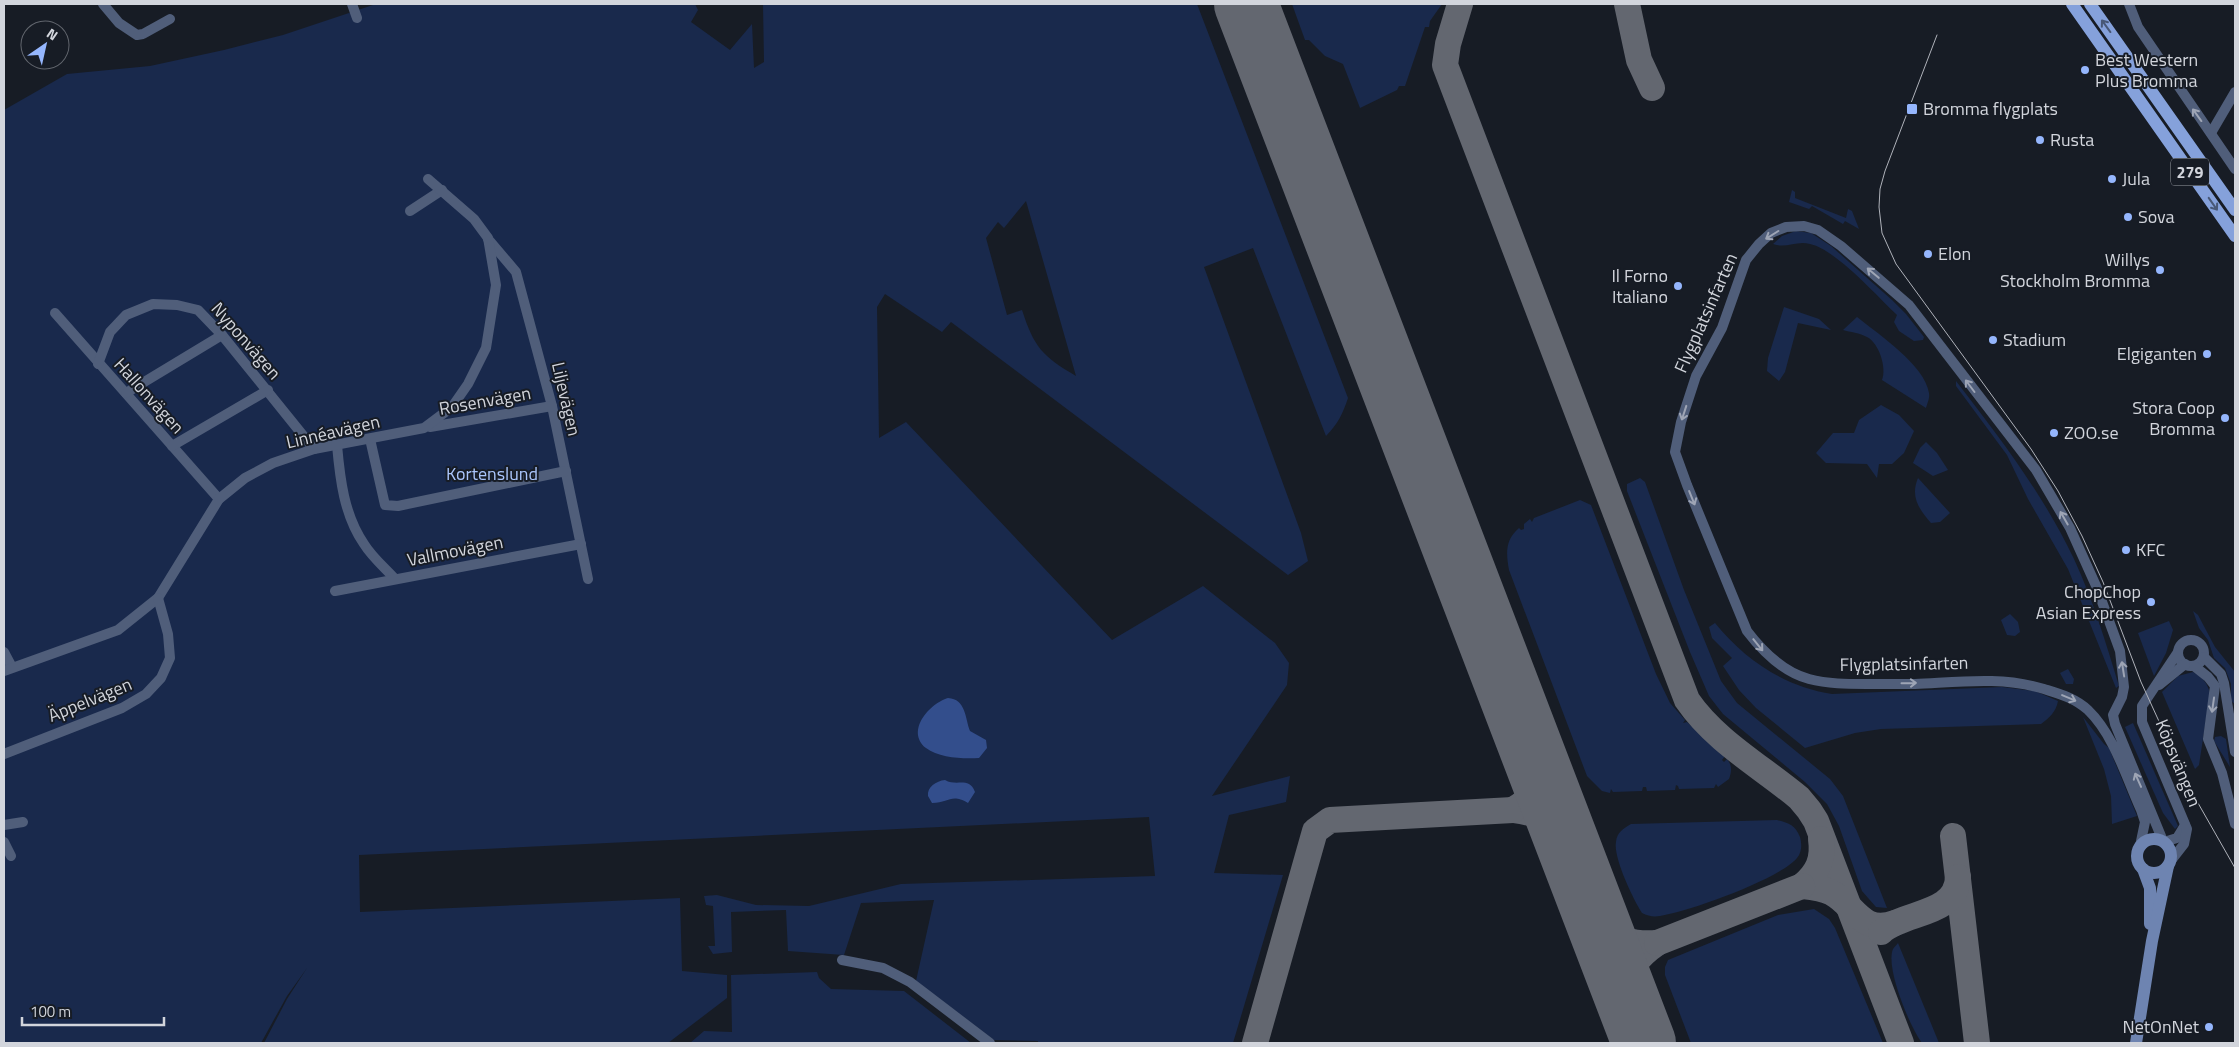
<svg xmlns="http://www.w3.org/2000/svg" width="2239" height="1047" font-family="'Titillium Web',sans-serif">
  <rect width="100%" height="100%" fill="#171c25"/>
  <g fill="#19294c" fill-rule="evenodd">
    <path d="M376 4H695L698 10 691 22 730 50 752 24 754 68 764 62 763 4H1197L1348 398C1343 413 1338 424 1326 436L1253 248 1204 267 1301 533 1308 561 1288 575 951 322 942 332 885 294 877 307 879 438 906 422 1112 640 1203 586 1275 643 1289 663 1287 685 1212 796 1290 776 1286 802 1229 815 1214 873 1283 875 1233 1043H1038V1041L994 1040 916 981 934 900 861 903 844 955 788 951 786 910 731 912 732 952 713 954 708 946H715L713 906 706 905 704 896 717 895 756 905 809 906 901 884 1155 876 1149 817 359 855 360 912 680 898 682 971 727 975V998L668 1043H264L287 999 307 968 287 996 261 1043H4V110L67 74 150 66 224 50 283 35ZM1026 201 1076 376C1042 356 1034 347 1022 310L1007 315 986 238 998 222 1004 228Z"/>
    <polygon points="1292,4 1442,4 1430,21 1429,27 1425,27 1405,86 1399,86 1397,90 1360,108 1343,64 1325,56 1309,40 1305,40"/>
    <polygon points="1792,190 1795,192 1795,198 1846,218 1848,209 1852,211 1859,229 1845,221 1843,224 1812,206 1809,209 1789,202"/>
    <path d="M1796 231 1811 233 1831 246 1892 300 1906 314 1924 337 1923 340 1914 341 1899 331 1894 322 1897 315C1877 296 1835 249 1810 244 1797 240 1786 249 1773 244L1782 236Z"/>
    <polygon points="1784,307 1819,319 1831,330 1798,323 1785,372 1779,381 1767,371 1768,358"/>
    <path d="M1857 317C1878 334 1925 365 1929 393 1930 398 1927 404 1926 408L1882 380C1887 368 1879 343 1867 337 1860 333 1850 332 1843 330Z"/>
    <path d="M1956 381C2000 438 2043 494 2074 559 2093 600 2106 643 2119 686L2116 688 2068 569 2028 499 2007 455 1956 386Z"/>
    <polygon points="1881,405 1899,415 1914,431 1904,453 1892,464 1879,464 1877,478 1867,464 1826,463 1816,453 1833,433 1854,433 1859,420"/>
    <polygon points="1926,442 1937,453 1948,470 1933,476 1913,463 1920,448"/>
    <polygon points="1640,478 1645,482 1684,590 1721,681 1737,703 1830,779 1843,796 1887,908 1876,907 1862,891 1839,826 1827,804 1805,782 1723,714 1709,696 1690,652 1627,491 1627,484"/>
    <path d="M1918 478 1950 513 1940 522 1931 523C1919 509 1910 497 1918 478Z"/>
    <path d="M1580 500 1591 505 1656 674 1670 703 1685 720 1683 723 1687 722 1725 756 1722 760 1724 762 1727 759C1732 765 1732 771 1729 779L1718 787 1716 784 1714 788 1679 789 1678 786 1676 785 1675 790 1647 791 1646 787H1643L1642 791 1613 792 1611 789 1610 793 1602 791 1587 776 1509 570C1506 553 1505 540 1519 528L1521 530 1524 529V524L1530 519 1532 522 1534 518Z"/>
    <polygon points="2193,611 2198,615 2215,647 2235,672 2235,704 2231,701 2231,684 2225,668 2214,658 2208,640 2199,628"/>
    <polygon points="2010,614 2018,622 2020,632 2015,636 2007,635 2001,620"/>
    <polygon points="2169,621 2173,630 2166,653 2154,676 2138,633"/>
    <path d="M1715 623C1745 660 1785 687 1832 694L2002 687 2035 691 2058 701C2056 712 2049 718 2041 724L1881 729 1855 733 1805 748 1756 708 1739 690 1723 666 1732 658 1712 638 1709 627Z"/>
    <polygon points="2068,669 2074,679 2073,684 2066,684 2060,673"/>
    <path d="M2193 672C2203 677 2207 683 2210 693L2199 765 2195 769 2162 692 2178 676Z"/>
    <polygon points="2083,717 2104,744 2109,748 2137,816 2112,824 2111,796 2104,769"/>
    <polygon points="2133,723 2178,826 2175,829 2163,813 2125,727"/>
    <polygon points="2221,736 2226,739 2230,767 2214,741 2215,737"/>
    <path d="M1777 820C1789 823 1795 825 1800 837 1802 844 1802 852 1797 858 1780 879 1688 912 1660 916 1653 917 1648 916 1642 913 1633 899 1613 857 1616 842 1617 832 1623 829 1631 824Z"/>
    <polygon points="1814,909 1829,919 1835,928 1883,1043 1691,1043 1665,975 1665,967 1668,960 1778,915"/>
    <path d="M1898 943 1939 1043H1922C1910 1027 1885 968 1893 949 1893 949 1898 943 1898 943Z"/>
    <polygon points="817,972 819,978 831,989 904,991 971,1043 690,1043 704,1031 732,1032 731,975"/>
  </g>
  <g fill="#334e8c">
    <path d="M948 698C966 699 965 718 970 731L986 740 987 748 979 758C963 759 939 758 926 748 905 731 930 703 948 698Z"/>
    <path d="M945 780C957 787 969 776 975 792L968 803C951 793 949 803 932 803L928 796C927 787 936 781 945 780Z"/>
  </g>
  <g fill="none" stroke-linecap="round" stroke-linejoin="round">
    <g stroke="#636770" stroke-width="26">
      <path d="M1460 4 1448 44 1445 65 1687 700C1715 741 1762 767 1799 798L1809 810 1816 821 1901 1043"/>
      <polyline points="1627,4 1639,60 1652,88"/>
      <path d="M1536 763C1542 789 1535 796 1513 810 1541 814 1548 816 1565 838"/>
      <polyline points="1953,836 1977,1043"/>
      <path d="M1821 839C1824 859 1818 873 1802 886 1812 887 1823 888 1832 893 1855 905 1861 935 1895 923"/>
      <path d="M1598 922C1616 939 1631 945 1657 943 1634 959 1630 968 1626 995"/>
      <path d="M1881 932C1903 911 1957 916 1958 877"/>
      <polyline points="1657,943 1802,886"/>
      <polyline points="1255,1043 1315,831 1330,820 1513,810"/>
    </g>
    <polyline stroke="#636770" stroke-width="64" points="1246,4 1644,1043"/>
    <g stroke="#505e7a" stroke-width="10">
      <polyline points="103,4 119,23 137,35 143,34 170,19"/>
      <polyline points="352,4 357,18"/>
      <polyline points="2129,4 2138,27 2235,169"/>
      <polyline points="2211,133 2235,92"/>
      <polyline points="410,211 442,190"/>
      <polyline points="488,239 516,272 552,406 588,579"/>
      <polyline points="55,313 219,499"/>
      <polyline points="98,364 110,332 126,315 153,304 177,305 198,310 222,335 314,449"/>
      <polyline points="126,393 222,335"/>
      <polyline points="430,427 552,406"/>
      <polyline points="370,439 385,505 398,506 566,471"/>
      <path d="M337 445C340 479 344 515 364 544 372 557 385 568 395 579"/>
      <polyline points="172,446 268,390"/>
      <polyline points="335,591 581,544"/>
      <circle cx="2191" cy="653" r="13"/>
      <polyline points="4,652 12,667"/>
      <polyline points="2204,657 2221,674 2224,683 2235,752"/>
      <polyline points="2194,666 2208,677 2215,686 2208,739 2222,773 2235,824"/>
      <polyline points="4,671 118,630 158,598 219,499 245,478 273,463 314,449 424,428 452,407 468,384 486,348 496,285 488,238 474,219 428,179"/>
      <polyline points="2159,685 2185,664"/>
      <polyline points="4,754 122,708 146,694 161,678 170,658 168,634 158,598"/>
      <polyline points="4,825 23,822"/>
      <polyline points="4,842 11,856"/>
      <polyline points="2164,842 2177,838 2185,825"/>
      <path d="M2140 846 2145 822 2141 810C2126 777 2114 735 2088 710 2075 698 2060 694 2044 689 2002 676 1959 682 1915 684 1899 684 1882 684 1866 684 1847 684 1828 684 1809 679 1783 672 1763 652 1747 631L1687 485 1675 452 1681 422 1696 376 1722 328 1746 260 1759 244 1771 233 1786 227 1804 226 1818 230 1841 246 1909 305 2036 470 2070 528 2097 588 2120 651 2124 687 2122 697 2113 715 2115 724 2163 841"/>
      <polyline points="2170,862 2184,844 2187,829 2142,722 2142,706 2178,652"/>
      <polyline points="842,960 883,968 910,982 990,1043"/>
    </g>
    <g stroke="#6e84b1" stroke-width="12">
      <circle cx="2154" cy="856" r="17"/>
      <polyline points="2143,869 2150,888 2150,924"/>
      <polyline points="2136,1043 2152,941 2168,866"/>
    </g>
    <g stroke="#85a1db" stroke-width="12">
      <polyline points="2072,4 2235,236"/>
      <polyline points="2090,4 2235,210"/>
    </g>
    <polyline stroke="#afb2ba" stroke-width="1" points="1937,35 1885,171 1880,189 1879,207 1882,233 1896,264 2031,449 2058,491 2082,536 2103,582 2141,682 2190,789 2235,868"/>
  </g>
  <defs><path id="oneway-shaft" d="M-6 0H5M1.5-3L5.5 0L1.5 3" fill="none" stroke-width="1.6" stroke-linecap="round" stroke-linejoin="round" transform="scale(1.25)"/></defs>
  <g stroke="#485877">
    <use href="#oneway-shaft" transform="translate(2106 26) rotate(-126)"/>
    <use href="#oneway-shaft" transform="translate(2213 204) rotate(55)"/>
  </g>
  <g stroke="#9ea5b5">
    <use href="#oneway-shaft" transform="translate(2197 115) rotate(-126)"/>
    <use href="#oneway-shaft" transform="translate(1772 235) rotate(148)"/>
    <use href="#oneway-shaft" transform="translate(1873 273) rotate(-140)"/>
    <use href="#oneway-shaft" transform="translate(1970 386) rotate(-127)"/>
    <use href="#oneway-shaft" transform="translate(1684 413) rotate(108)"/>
    <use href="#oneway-shaft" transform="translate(1692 498) rotate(68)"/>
    <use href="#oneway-shaft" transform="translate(2064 518) rotate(-120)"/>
    <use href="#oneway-shaft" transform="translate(1758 645) rotate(51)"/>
    <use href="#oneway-shaft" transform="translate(2123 669) rotate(-99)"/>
    <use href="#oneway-shaft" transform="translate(1909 683) rotate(-1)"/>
    <use href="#oneway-shaft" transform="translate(2069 698) rotate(23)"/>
    <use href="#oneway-shaft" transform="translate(2213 705) rotate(98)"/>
    <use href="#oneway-shaft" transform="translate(2138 780) rotate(-114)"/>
  </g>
  <g fill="#95b6fd" stroke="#171c25" stroke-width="2">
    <circle cx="2085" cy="70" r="5"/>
    <rect x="1906" y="103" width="12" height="12" rx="2.5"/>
    <circle cx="2040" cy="140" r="5"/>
    <circle cx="2112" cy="179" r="5"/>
    <circle cx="2128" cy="217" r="5"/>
    <circle cx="1928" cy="254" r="5"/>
    <circle cx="2160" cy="270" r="5"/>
    <circle cx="1678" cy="286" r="5"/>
    <circle cx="1993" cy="340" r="5"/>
    <circle cx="2207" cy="354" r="5"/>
    <circle cx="2225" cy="418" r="5"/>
    <circle cx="2054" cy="433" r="5"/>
    <circle cx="2126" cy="550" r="5"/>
    <circle cx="2151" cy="602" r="5"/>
    <circle cx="2209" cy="1027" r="5"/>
  </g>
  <g text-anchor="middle" stroke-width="4" stroke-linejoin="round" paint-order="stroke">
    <rect fill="#171c25" stroke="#9a9ea5" stroke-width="1" x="2171" y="158.5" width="38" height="27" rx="4"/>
    <g font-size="16" font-weight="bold" fill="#d2d5dc">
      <text x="2190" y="178">279</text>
    </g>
    <g font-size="18" fill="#d2d5dc" stroke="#171c25" text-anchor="start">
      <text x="2095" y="66">Best Western<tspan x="2095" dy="21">Plus Bromma</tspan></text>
      <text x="1923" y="115">Bromma flygplats</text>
      <text x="2050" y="146">Rusta</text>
      <text x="2122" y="185">Jula</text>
      <text x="2138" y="223">Sova</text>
      <text x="1938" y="260">Elon</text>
      <text x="2150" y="266" text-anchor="end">Willys<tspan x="2150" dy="21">Stockholm Bromma</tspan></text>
      <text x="1668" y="282" text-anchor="end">Il Forno<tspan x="1668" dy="21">Italiano</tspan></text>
      <text x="2003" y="346">Stadium</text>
      <text x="2197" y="360" text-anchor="end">Elgiganten</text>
      <text x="2215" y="414" text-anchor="end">Stora Coop<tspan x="2215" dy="21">Bromma</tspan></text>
      <text x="2064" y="439">ZOO.se</text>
      <text x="2136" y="556">KFC</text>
      <text x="2141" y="598" text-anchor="end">ChopChop<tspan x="2141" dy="21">Asian Express</tspan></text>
      <text x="2199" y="1033" text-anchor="end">NetOnNet</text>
    </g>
    <g font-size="18" fill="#d2d5dc" stroke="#171c25">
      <text transform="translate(1706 313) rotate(-66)" y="6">Flygplatsinfarten</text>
      <text transform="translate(246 341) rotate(49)" y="6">Nyponvägen</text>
      <text transform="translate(149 396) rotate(48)" y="6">Hallonvägen</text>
      <text transform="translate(566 399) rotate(77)" y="6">Liljevägen</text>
      <text transform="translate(485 401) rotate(-10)" y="6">Rosenvägen</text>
      <text transform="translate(333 432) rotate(-13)" y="6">Linnéavägen</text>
      <text transform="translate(455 551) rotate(-11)" y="6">Vallmovägen</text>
      <text transform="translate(1904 664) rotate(-1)" y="6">Flygplatsinfarten</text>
      <text transform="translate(90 700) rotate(-22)" y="6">Äppelvägen</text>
      <text transform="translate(2178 763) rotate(68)" y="6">Köpsvängen</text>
    </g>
    <g font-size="18" fill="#aac5fb" stroke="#171c25">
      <text x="492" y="480">Kortenslund</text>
    </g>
  </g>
  <rect width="2239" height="1047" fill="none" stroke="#d2d5dc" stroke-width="10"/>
  <g transform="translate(45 45) rotate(34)"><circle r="24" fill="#171c25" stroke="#62666e"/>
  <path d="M0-4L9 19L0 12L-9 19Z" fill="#95b6fd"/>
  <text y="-8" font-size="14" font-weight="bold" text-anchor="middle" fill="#d2d5dc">N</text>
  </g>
  <path d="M22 1017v8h142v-8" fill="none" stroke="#d2d5dc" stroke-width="2.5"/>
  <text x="30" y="1017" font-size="15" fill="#d2d5dc" stroke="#171c25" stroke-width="4" paint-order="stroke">100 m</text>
</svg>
